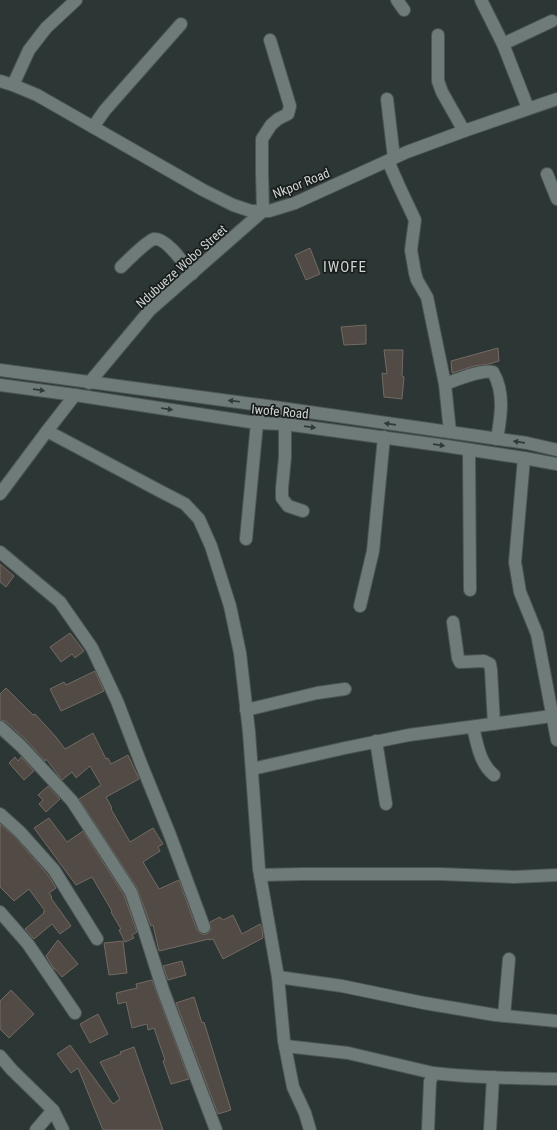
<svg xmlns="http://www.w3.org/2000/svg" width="557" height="1130" font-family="'Roboto Condensed',sans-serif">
  <rect width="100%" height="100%" fill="#2c3634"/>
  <g fill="#524a44" stroke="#736a64">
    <polygon points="310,248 320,274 306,280 295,255"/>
    <polygon points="366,325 366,344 344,345 341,327"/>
    <polygon points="498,348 499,361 489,364 474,366 452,373 451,361"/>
    <polygon points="384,350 403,350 402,376 404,377 402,399 384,397 382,373 387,374"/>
    <polygon points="0,564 14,576 6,587 0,582"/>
    <polygon points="70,633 84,651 75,658 72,654 61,662 50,647"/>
    <polygon points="95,671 104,691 61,711 50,689 64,682 66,685"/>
    <polygon points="6,688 33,715 35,714 56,737 65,749 93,733 106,759 108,758 111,764 128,755 139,779 106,797 112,808 111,809 130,842 153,828 163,844 158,847 160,851 143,862 159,889 179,880 197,930 199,932 202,934 207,934 210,931 211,929 210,922 220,917 223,920 233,915 242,934 260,924 262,928 263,938 223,959 213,939 209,940 209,939 159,951 153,925 151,926 137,888 79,799 101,785 90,766 76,778 72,772 62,780 46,759 45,761 26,740 5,721 0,720 0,694"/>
    <polygon points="15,757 18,761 21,757 34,771 24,780 9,763"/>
    <polygon points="48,786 60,799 46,812 39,804 43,800 38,795"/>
    <polygon points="49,818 67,842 83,831 124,895 137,932 132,935 134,938 125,942 119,930 121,929 111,912 112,911 92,877 76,885 34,828"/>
    <polygon points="0,824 15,837 48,875 56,888 49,893 52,897 51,898 71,926 60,934 52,924 34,939 25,929 44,913 43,912 45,911 29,889 14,901 0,887"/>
    <polygon points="58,940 78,964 62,977 55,969 54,969 46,956"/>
    <polygon points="123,941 127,973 109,975 104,943"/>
    <polygon points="182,961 186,975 168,980 163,966"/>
    <polygon points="152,980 189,1079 171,1084 163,1061 165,1060 154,1028 148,1030 147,1024 132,1028 126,1002 118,1004 116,993 137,988 136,984"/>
    <polygon points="11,990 34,1014 9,1038 0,1029 0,1001"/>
    <polygon points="194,997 202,1023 204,1022 231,1110 218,1114 176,1003"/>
    <polygon points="98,1014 108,1034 90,1043 80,1024"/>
    <polygon points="70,1045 113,1104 120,1099 100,1062 121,1054 120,1052 134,1047 163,1130 103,1130 78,1068 71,1073 57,1054"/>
  </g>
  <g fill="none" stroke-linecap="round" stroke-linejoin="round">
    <defs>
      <g id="minor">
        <polyline points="397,0 404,10"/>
        <polyline points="481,0 503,44"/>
        <polyline points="438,35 438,81 442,92 464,131"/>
        <polyline points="0,81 13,85 37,95 203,190 233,205 251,211 269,211 295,203 407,152 464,131 557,99"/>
        <polyline points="13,85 29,50 46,28 76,0"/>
        <polyline points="387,99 394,158"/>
        <polyline points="528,108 503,44 552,21"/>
        <polyline points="93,127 105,110 181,24"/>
        <polyline points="388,161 399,186 415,220 411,250 415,273 417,280 427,297 445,384 450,432"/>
        <polyline points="547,174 557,199"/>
        <path d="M121 267C127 261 147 241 154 239 166 237 185 265 192 274"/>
        <polyline points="0,370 260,405 527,443 557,450"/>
        <polyline points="89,383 150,310 263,211 262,172 262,139 271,125 278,119 288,114 290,106 270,40"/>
        <path d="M445 384C456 380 482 369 493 372 505 393 501 416 497 439"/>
        <polyline points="0,385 75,395 257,423 285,424 446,446 524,458 557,464"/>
        <polyline points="285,424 285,457 282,488 282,498 288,506 303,511"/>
        <polyline points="47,431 158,490 185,504 199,519 211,546 230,606 240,653 249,732 259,869 278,977 284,1041 293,1087 305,1113 310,1130"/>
        <polyline points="469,450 470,590"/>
        <polyline points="524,458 515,562 520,592 537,634 557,740"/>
        <polyline points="0,494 47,431 75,395"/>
        <polyline points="246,539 257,423 260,405"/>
        <polyline points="0,552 60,602 92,648 117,701 140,761 170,835 204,927"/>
        <polyline points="360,606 373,551 384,437"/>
        <polyline points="453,622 458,658 460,662 484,661 490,664 491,670 494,724"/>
        <polyline points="246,710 317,693 345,689"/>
        <polyline points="0,727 21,746 72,801 102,847 131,892 143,927 163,990 216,1130"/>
        <path d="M473 727C477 744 480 764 494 775"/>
        <polyline points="376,741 386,804"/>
        <polyline points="252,769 345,748 409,735 552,716"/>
        <polyline points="0,814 20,832 54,870 97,939"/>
        <polyline points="260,875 303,874 440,874 514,877 557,875"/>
        <polyline points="0,912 28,944 75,1013"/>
        <polyline points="278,977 342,986 424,1003 495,1015 557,1021"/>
        <polyline points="504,1016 509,959"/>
        <path d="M285 1046 348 1053 433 1073C474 1078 516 1078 557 1079"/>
        <polyline points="0,1056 12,1070 53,1110 63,1130"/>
        <polyline points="36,1130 53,1110"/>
        <polyline points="428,1130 430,1082 433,1073"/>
        <polyline points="490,1130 493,1077"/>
      </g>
    </defs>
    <use href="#minor" stroke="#4c5553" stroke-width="14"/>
    <use href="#minor" stroke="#6f7b79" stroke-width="12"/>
  </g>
  <defs><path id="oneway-solid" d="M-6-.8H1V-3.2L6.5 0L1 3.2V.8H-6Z"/></defs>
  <g fill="#323938">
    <use href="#oneway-solid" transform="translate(39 390) rotate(8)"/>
    <use href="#oneway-solid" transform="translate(234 401) rotate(-173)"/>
    <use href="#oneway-solid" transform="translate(167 409) rotate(9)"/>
    <use href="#oneway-solid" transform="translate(390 424) rotate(-172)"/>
    <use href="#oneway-solid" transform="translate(310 427) rotate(8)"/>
    <use href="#oneway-solid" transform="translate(519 442) rotate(-172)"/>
    <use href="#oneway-solid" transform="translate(439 445) rotate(8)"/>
  </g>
  <g text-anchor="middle" stroke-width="3.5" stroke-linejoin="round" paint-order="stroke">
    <g font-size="13" fill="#ced4d3" stroke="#181d1c">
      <text transform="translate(301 183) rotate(-22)" y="5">Nkpor Road</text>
      <text transform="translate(181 266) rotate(-42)" y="5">Ndubueze Wobo Street</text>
      <text transform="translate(280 411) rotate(5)" y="5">Iwofe Road</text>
    </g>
    <g font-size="15" letter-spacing="1" fill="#ced4d3" stroke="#181d1c">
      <text x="345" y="272">IWOFE</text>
    </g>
  </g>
</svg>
